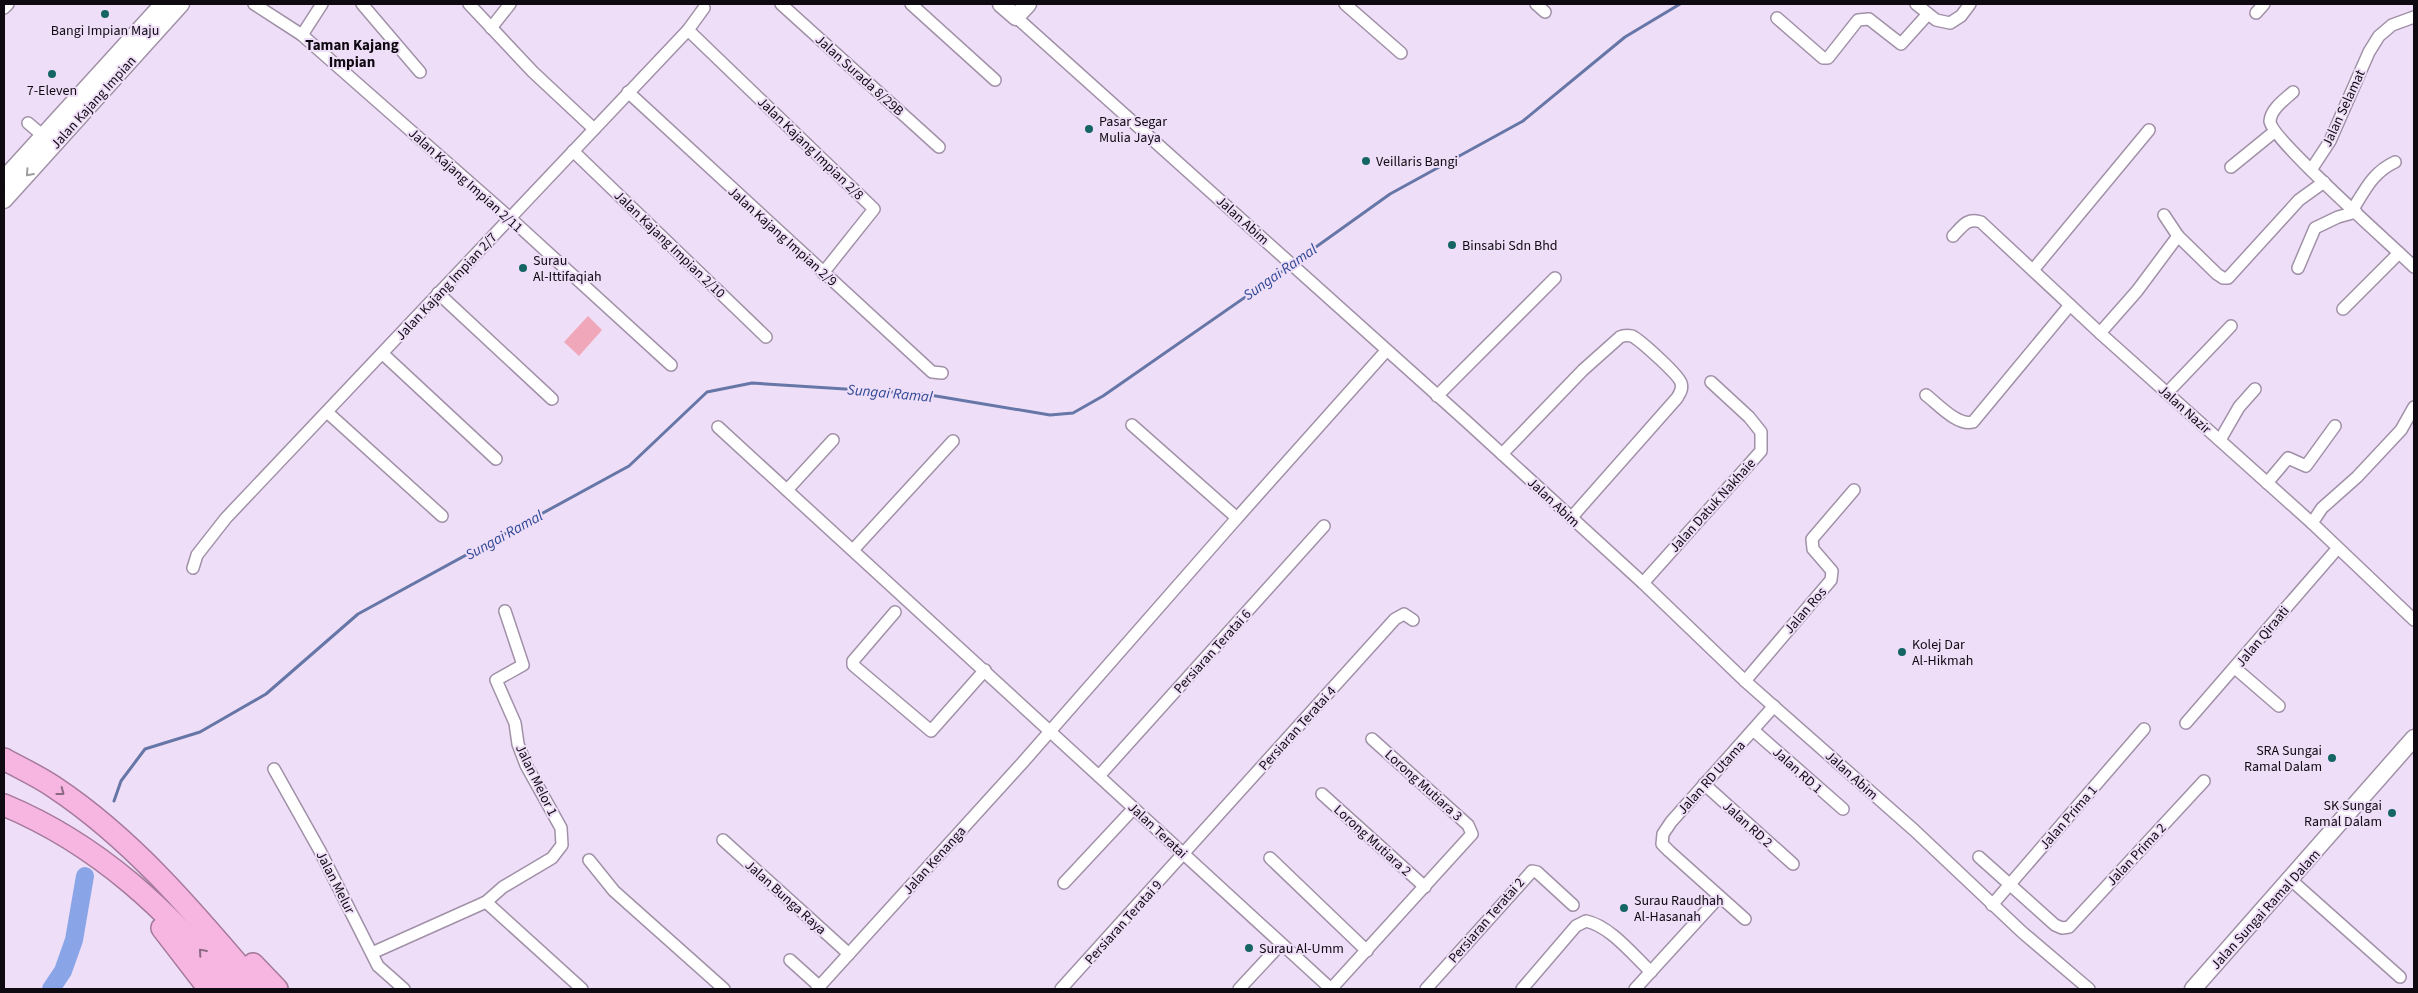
<svg xmlns="http://www.w3.org/2000/svg" width="2418" height="993" font-family="'Source Sans 3',sans-serif">
  <rect width="100%" height="100%" fill="#efdef7"/>
  <polygon fill="#efa7b9" points="588,316 602,330 579,356 564,342"/>
  <g fill="none" stroke-linecap="round" stroke-linejoin="round">
    <g stroke="#6576a7" stroke-width="3">
      <polyline points="1295,262 1390,194 1523,121 1625,37 1680,4"/>
      <polyline points="114,801 121,781 145,749 200,732 266,694 358,614 629,466 707,392 752,383 924,394 1050,415 1073,413 1103,396 1290,266"/>
    </g>
    <polyline stroke="#8aa5e7" stroke-width="18" points="51,989 63,971 74,940 85,876"/>
    <defs>
      <g id="street">
        <polyline points="254,4 302,35 510,218 671,365"/>
        <polyline points="362,4 420,72"/>
        <polyline points="469,4 533,72 594,129"/>
        <polyline points="781,4 939,147"/>
        <polyline points="911,4 995,80"/>
        <polyline points="1345,4 1401,53"/>
        <polyline points="1536,4 1545,12"/>
        <polyline points="1916,4 1936,20 1950,23 1961,16 1970,4"/>
        <polyline points="4,8 8,4"/>
        <polyline points="2256,13 2264,4"/>
        <polyline points="1016,17 1466,421 1643,583 1745,681 1914,830 2022,932 2089,989"/>
        <polyline points="1777,18 1823,58 1828,58 1858,20 1869,19 1901,44 1928,14"/>
        <polyline points="491,28 510,4"/>
        <polyline points="688,30 874,209 823,273"/>
        <polyline points="302,35 322,4"/>
        <polyline points="628,92 932,372 942,373"/>
        <path d="M2293 92C2284 100 2271 109 2270 121 2270 138 2395 248 2414 267"/>
        <polyline points="28,123 48,140"/>
        <polyline points="573,151 766,337"/>
        <polyline points="2231,167 2274,132"/>
        <polyline points="2311,170 2330,141 2369,52 2379,36 2392,25 2414,17"/>
        <path d="M2353 209C2365 190 2373 172 2395 162"/>
        <path d="M1953 236C1962 227 1967 217 1981 222L2100 333 2312 523 2414 620"/>
        <polyline points="2178,236 2217,274 2223,278 2228,278 2299,200 2324,182"/>
        <polyline points="2298,268 2315,228 2338,217 2356,212"/>
        <polyline points="2033,270 2149,130"/>
        <polyline points="438,293 552,399"/>
        <polyline points="2343,309 2399,253"/>
        <polyline points="2100,333 2137,291 2178,236 2164,215"/>
        <polyline points="383,354 496,459"/>
        <polyline points="2167,393 2231,326"/>
        <path d="M1926 395C1938 404 1957 426 1973 422L2070 305"/>
        <polyline points="1437,396 1555,278"/>
        <polyline points="327,412 442,516"/>
        <polyline points="718,427 1331,989"/>
        <polyline points="2220,440 2239,407 2255,389"/>
        <path d="M1502 454 1583 370 1620 337C1624 335 1627 335 1632 336 1640 340 1679 375 1681 383 1683 389 1680 393 1677 398L1571 518"/>
        <polyline points="2267,483 2288,458 2306,466 2335,426"/>
        <polyline points="787,490 833,440"/>
        <polyline points="1237,518 1386,351"/>
        <polyline points="2312,523 2322,508 2357,477 2401,430 2414,407"/>
        <polyline points="853,550 953,441"/>
        <polyline points="193,568 197,555 226,518 688,30 704,8"/>
        <polyline points="1643,583 1761,451 1761,432 1749,417 1711,382"/>
        <polyline points="895,612 853,661 853,665 931,731 985,670"/>
        <polyline points="2235,668 2279,706"/>
        <polyline points="1745,681 1831,580 1832,571 1813,549 1812,539 1854,490"/>
        <polyline points="2186,723 2337,549"/>
        <polyline points="1753,730 1843,809"/>
        <polyline points="274,769 320,851 378,966 404,989"/>
        <polyline points="1099,776 1324,526"/>
        <polyline points="1704,784 1793,864"/>
        <polyline points="1322,794 1425,887"/>
        <polyline points="723,840 849,954"/>
        <polyline points="1979,857 2055,925 2062,928 2069,927 2204,781"/>
        <polyline points="1270,858 1367,951"/>
        <polyline points="589,860 614,891 724,989"/>
        <polyline points="2291,880 2400,977"/>
        <polyline points="1064,883 1134,808"/>
        <polyline points="486,902 582,989"/>
        <polyline points="1992,905 2144,729"/>
        <polyline points="1745,919 1669,851 1662,844 1663,834 1671,822 1774,706"/>
        <polyline points="372,953 486,902 503,887 552,858 562,845 561,828 526,765 518,744 515,723 496,680 523,665 505,611"/>
        <polyline points="790,960 820,987"/>
        <polyline points="817,989 1024,761 1237,518 1132,425"/>
        <polyline points="1061,989 1395,619 1404,614 1413,620"/>
        <polyline points="1239,989 1280,945"/>
        <polyline points="1331,989 1472,834 1468,825 1372,739"/>
        <polyline points="1426,989 1532,871 1537,872 1573,905"/>
        <path d="M1522 989 1576 926 1586 921C1610 926 1633 955 1651 972"/>
        <polyline points="1635,989 1719,897"/>
      </g>
      <g id="secondary">
        <polyline points="1001,4 1016,17 1028,4"/>
        <polyline points="4,179 163,4"/>
        <polyline points="4,200 181,4"/>
        <polyline points="2193,989 2414,738"/>
      </g>
      <g id="highway">
        <path d="M4 759C20 768 38 776 54 787 134 840 197 916 259 989"/>
        <path d="M4 805C100 845 168 911 234 989"/>
        <polyline points="162,928 209,989"/>
        <polyline points="253,964 277,989"/>
      </g>
    </defs>
    <use href="#street" stroke="#a191a8" stroke-width="14"/>
    <use href="#secondary" stroke="#a191a8" stroke-width="19"/>
    <use href="#highway" stroke="#a57a99" stroke-width="24"/>
    <use href="#street" stroke="#fff" stroke-width="11"/>
    <use href="#secondary" stroke="#fff" stroke-width="16"/>
    <use href="#highway" stroke="#f6b6e1" stroke-width="21"/>
  </g>
  <defs><path id="oneway-chevron" d="M-2-3.5L2.5 0L-2 3.5" fill="none" stroke-width="1.6" stroke-linecap="round" stroke-linejoin="round" transform="scale(1.25)"/></defs>
  <use stroke="#9f9da0" href="#oneway-chevron" transform="translate(29 173) rotate(132)"/>
  <g stroke="#8e6984">
    <use href="#oneway-chevron" transform="translate(61 792) rotate(37)"/>
    <use href="#oneway-chevron" transform="translate(202 952) rotate(-131)"/>
  </g>
  <g fill="#166565" stroke="#efdef7" stroke-width="2">
    <circle cx="105" cy="14" r="5"/>
    <circle cx="52" cy="74" r="5"/>
    <circle cx="1089" cy="129" r="5"/>
    <circle cx="1366" cy="161" r="5"/>
    <circle cx="1452" cy="245" r="5"/>
    <circle cx="523" cy="268" r="5"/>
    <circle cx="1902" cy="652" r="5"/>
    <circle cx="2332" cy="758" r="5"/>
    <circle cx="2392" cy="813" r="5"/>
    <circle cx="1624" cy="908" r="5"/>
    <circle cx="1249" cy="948" r="5"/>
  </g>
  <g text-anchor="middle" stroke-width="4" stroke-linejoin="round" paint-order="stroke">
    <g font-size="14" fill="#0f0a12" stroke="#efdef7" text-anchor="start">
      <text x="105" y="35" text-anchor="middle">Bangi Impian Maju</text>
      <text x="52" y="95" text-anchor="middle">7-Eleven</text>
      <text x="1099" y="126">Pasar Segar<tspan x="1099" dy="16">Mulia Jaya</tspan></text>
      <text x="1376" y="166">Veillaris Bangi</text>
      <text x="1462" y="250">Binsabi Sdn Bhd</text>
      <text x="533" y="265">Surau<tspan x="533" dy="16">Al-Ittifaqiah</tspan></text>
      <text x="1912" y="649">Kolej Dar<tspan x="1912" dy="16">Al-Hikmah</tspan></text>
      <text x="2322" y="755" text-anchor="end">SRA Sungai<tspan x="2322" dy="16">Ramal Dalam</tspan></text>
      <text x="2382" y="810" text-anchor="end">SK Sungai<tspan x="2382" dy="16">Ramal Dalam</tspan></text>
      <text x="1634" y="905">Surau Raudhah<tspan x="1634" dy="16">Al-Hasanah</tspan></text>
      <text x="1259" y="953">Surau Al-Umm</text>
    </g>
    <g font-size="14" fill="#0f0a12" stroke="#efdef7">
      <text transform="translate(860 75) rotate(42)" y="5">Jalan Surada 8/29B</text>
      <text transform="translate(93 102) rotate(-48)" y="5">Jalan Kajang Impian</text>
      <text transform="translate(2343 108) rotate(-65)" y="5">Jalan Selamat</text>
      <text transform="translate(811 148) rotate(44)" y="5">Jalan Kajang Impian 2/8</text>
      <text transform="translate(466 180) rotate(42)" y="5">Jalan Kajang Impian 2/11</text>
      <text transform="translate(1243 220) rotate(42)" y="5">Jalan Abim</text>
      <text transform="translate(783 236) rotate(42)" y="5">Jalan Kajang Impian 2/9</text>
      <text transform="translate(670 244) rotate(44)" y="5">Jalan Kajang Impian 2/10</text>
      <text transform="translate(446 286) rotate(-47)" y="5">Jalan Kajang Impian 2/7</text>
      <text transform="translate(2185 409) rotate(42)" y="5">Jalan Nazir</text>
      <text transform="translate(1554 502) rotate(43)" y="5">Jalan Abim</text>
      <text transform="translate(1712 505) rotate(-48)" y="5">Jalan Datuk Nakhaie</text>
      <text transform="translate(1805 610) rotate(-49)" y="5">Jalan Ros</text>
      <text transform="translate(2262 636) rotate(-50)" y="5">Jalan Qiraati</text>
      <text transform="translate(1212 651) rotate(-48)" y="5">Persiaran Teratai 6</text>
      <text transform="translate(1297 728) rotate(-48)" y="5">Persiaran Teratai 4</text>
      <text transform="translate(1798 770) rotate(42)" y="5">Jalan RD 1</text>
      <text transform="translate(1852 775) rotate(42)" y="5">Jalan Abim</text>
      <text transform="translate(1711 777) rotate(-48)" y="5">Jalan RD Utama</text>
      <text transform="translate(537 780) rotate(64)" y="5">Jalan Melor 1</text>
      <text transform="translate(1424 785) rotate(42)" y="5">Lorong Mutiara 3</text>
      <text transform="translate(2068 817) rotate(-49)" y="5">Jalan Prima 1</text>
      <text transform="translate(1748 824) rotate(42)" y="5">Jalan RD 2</text>
      <text transform="translate(1158 830) rotate(43)" y="5">Jalan Teratai</text>
      <text transform="translate(1373 840) rotate(42)" y="5">Lorong Mutiara 2</text>
      <text transform="translate(2136 854) rotate(-47)" y="5">Jalan Prima 2</text>
      <text transform="translate(934 860) rotate(-48)" y="5">Jalan Kenanga</text>
      <text transform="translate(336 882) rotate(63)" y="5">Jalan Melur</text>
      <text transform="translate(786 897) rotate(42)" y="5">Jalan Bunga Raya</text>
      <text transform="translate(2265 909) rotate(-48)" y="5">Jalan Sungai Ramal Dalam</text>
      <text transform="translate(1486 920) rotate(-49)" y="5">Persiaran Teratai 2</text>
      <text transform="translate(1123 922) rotate(-48)" y="5">Persiaran Teratai 9</text>
    </g>
    <g font-size="15" font-weight="bold" fill="#0f0a12" stroke="#efdef7">
      <text x="352" y="50">Taman Kajang<tspan x="352" dy="17">Impian</tspan></text>
    </g>
    <g font-size="15" font-style="italic" fill="#2e4895" stroke="#efdef7">
      <text transform="translate(1280 272) rotate(-35)" y="5">Sungai Ramal</text>
      <text transform="translate(890 393) rotate(5)" y="5">Sungai Ramal</text>
      <text transform="translate(504 535) rotate(-29)" y="5">Sungai Ramal</text>
    </g>
  </g>
  <rect width="2418" height="993" fill="none" stroke="#0f0a12" stroke-width="10"/>
</svg>
